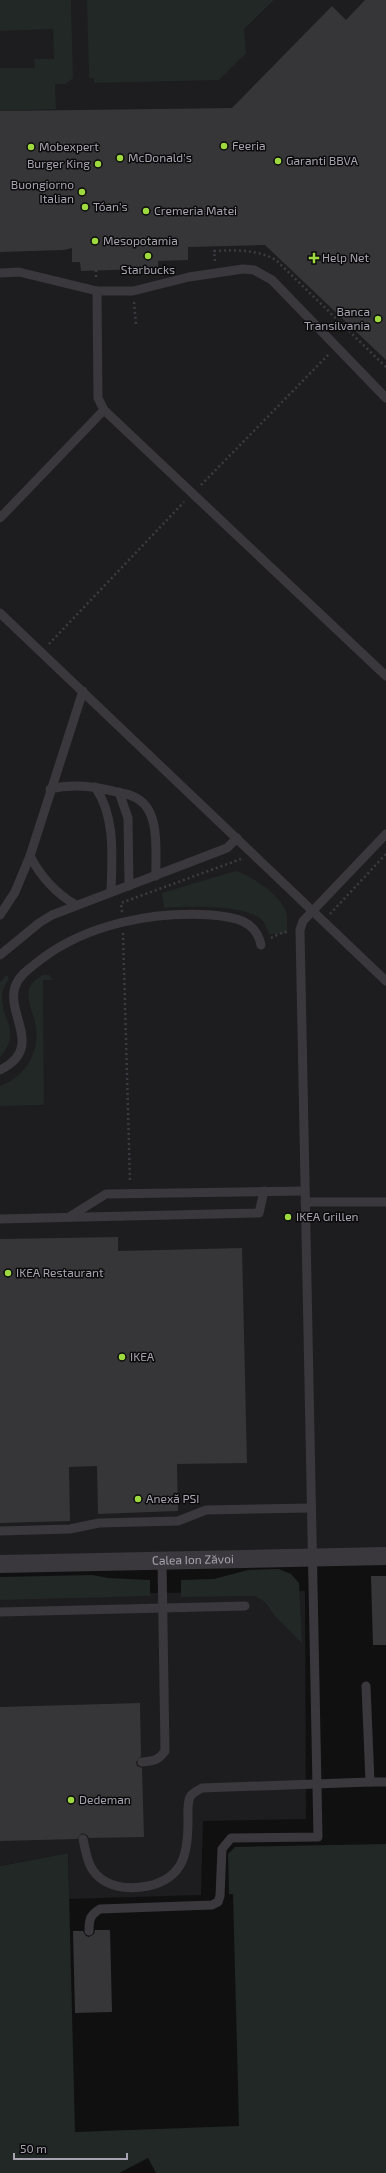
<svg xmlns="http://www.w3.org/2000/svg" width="386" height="2173" font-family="'Exo 2',sans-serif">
  <rect width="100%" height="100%" fill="#101011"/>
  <g fill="#1d1c1e">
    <polygon points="0,0 386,0 386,1556 0,1564"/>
    <polygon points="305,1591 306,1819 203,1821 201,1895 69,1899 68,1853 0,1866 0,1595"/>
  </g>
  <g fill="#212826">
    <polygon points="0,0 71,0 73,78 66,84 55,84 56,109 0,111 0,68 35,68 34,59 54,59 53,29 0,31"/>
    <polygon points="87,0 274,0 244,29 246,53 219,80 94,83 94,78 89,78"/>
    <path d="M235 871C250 874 281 896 286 911 288 918 287 927 287 934H269C267 930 265 923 262 920 246 904 186 906 164 908L162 893Z"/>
    <path d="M7 975 9 979C6 984 2 989 2 996 2 1022 22 1032 0 1057V982Z"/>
    <path d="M43 975H49L53 980H43L44 1105 0 1106V1086C24 1078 39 1054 36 1029 34 1007 16 989 43 975Z"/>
    <polygon points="279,1569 291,1574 299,1583 302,1643 275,1616 265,1602 255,1596 181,1597 181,1580 214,1579 248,1570"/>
    <polygon points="92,1575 108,1578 150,1580 150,1596 0,1600 0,1577"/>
    <polygon points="386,1844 386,2173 156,2173 148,2158 119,2173 0,2173 0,1866 68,1853 75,2132 239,2126 233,1894 229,1894 228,1854 235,1847"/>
  </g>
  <g fill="#363538">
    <polygon points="365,0 386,0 386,360 265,245 188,247 188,260 158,261 158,269 144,269 81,271 80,262 72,262 72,248 64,250 0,252 0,111 232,108 332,6 346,20"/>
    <polygon points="118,1237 118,1251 242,1248 247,1463 177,1464 178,1511 98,1514 97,1466 69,1467 70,1521 0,1523 0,1239"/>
    <polygon points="371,1576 386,1576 386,1645 373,1645"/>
    <polygon points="140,1703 141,1756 136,1762 137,1766 142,1768 144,1837 89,1838 87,1835 82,1833 77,1839 0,1841 0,1707"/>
    <polygon points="95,1930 110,1930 112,2012 75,2013 73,1931 83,1931 86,1936 89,1937 94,1934"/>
  </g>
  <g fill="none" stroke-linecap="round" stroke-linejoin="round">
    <g stroke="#3d3b41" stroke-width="2.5" stroke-dasharray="2 3" stroke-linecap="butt">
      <path d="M215 261 214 251C237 250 255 249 276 260L386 367"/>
      <polyline points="144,269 145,277"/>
      <polyline points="96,270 96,279"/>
      <polyline points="134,302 136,325"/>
      <polyline points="201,485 329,354"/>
      <polyline points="49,644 184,502"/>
      <polyline points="122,912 121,903 241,859"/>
      <polyline points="330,914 386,854"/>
      <polyline points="123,933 130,1182"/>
      <polyline points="271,938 279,934 288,931"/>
    </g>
    <g stroke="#3a383c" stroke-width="9">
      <polyline points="0,273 19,272 97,291 133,291 189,277 243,269 254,270 272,280 386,398"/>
      <polyline points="97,291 98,398 104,410 386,676"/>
      <polyline points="0,518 104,410"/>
      <polyline points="0,613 386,981"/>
      <path d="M95 787C116 817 112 857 111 892"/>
      <path d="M50 789C70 784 87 785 108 790 116 792 124 793 132 796 162 807 155 851 156 876"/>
      <polyline points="119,792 128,818 129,886"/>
      <path d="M30 856C41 877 55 893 76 905"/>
      <polyline points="0,915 15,892 30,856 83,691"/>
      <polyline points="0,955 39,923 52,915 227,848 237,838"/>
      <path d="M0 1070C45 1048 6 1015 15 987 19 975 30 968 40 960 87 924 153 911 212 915 234 917 256 920 261 945"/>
      <polyline points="305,1202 386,1202"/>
      <polyline points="69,1217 106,1194 305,1191"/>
      <polyline points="0,1219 259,1213 264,1191"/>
      <polyline points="0,1531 70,1529 99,1523 178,1521 206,1510 311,1508"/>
      <polyline points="0,1612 245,1606"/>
      <path d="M142 1762C153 1761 158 1761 165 1751L162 1561"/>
      <polyline points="370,1782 386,1782"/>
      <path d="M83 1839C87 1857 88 1872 106 1882 120 1889 133 1889 148 1886 184 1878 188 1853 188 1821 188 1814 187 1804 190 1797 192 1793 198 1790 202 1788L370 1782 366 1686"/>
      <path d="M89 1931C89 1919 90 1915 100 1909L212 1905 218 1902 220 1896 222 1849 231 1838 318 1837 300 930 303 921 386 834"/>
    </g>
    <path stroke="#3a383c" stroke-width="18" id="s1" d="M0 1564 386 1556"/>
  </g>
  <g fill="#9eda3f" stroke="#0b0b0c" stroke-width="1.5">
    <circle cx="224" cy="146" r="4"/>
    <circle cx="31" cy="147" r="4"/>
    <circle cx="120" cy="158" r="4"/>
    <circle cx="278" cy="161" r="4"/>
    <circle cx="98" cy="164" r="4"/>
    <circle cx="82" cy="192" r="4"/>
    <circle cx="85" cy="207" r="4"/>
    <circle cx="146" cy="211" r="4"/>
    <circle cx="95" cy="241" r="4"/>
    <circle cx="148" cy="256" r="4"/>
    <path d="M312 252h4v4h4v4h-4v4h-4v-4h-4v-4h4z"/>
    <circle cx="378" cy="319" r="4"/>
    <circle cx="288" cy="1217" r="4"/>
    <circle cx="8" cy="1273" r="4"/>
    <circle cx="122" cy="1357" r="4"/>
    <circle cx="138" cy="1499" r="4"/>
    <circle cx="71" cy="1800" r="4"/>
  </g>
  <g text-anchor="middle" stroke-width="3" stroke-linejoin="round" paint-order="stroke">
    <g font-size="12" fill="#a8a3b0" stroke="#0b0b0c" text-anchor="start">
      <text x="232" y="150">Feeria</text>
      <text x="39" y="151">Mobexpert</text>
      <text x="128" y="162">McDonald's</text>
      <text x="286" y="165">Garanti BBVA</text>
      <text x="90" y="168" text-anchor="end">Burger King</text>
      <text x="74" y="189" text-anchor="end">Buongiorno<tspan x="74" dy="14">Italian</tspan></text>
      <text x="93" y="211">Tóan's</text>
      <text x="154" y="215">Cremeria Matei</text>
      <text x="103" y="245">Mesopotamia</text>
      <text x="322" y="262">Help Net</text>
      <text x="148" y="274" text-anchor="middle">Starbucks</text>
      <text x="370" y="316" text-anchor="end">Banca<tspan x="370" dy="14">Transilvania</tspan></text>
      <text x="296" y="1221">IKEA Grillen</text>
      <text x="16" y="1277">IKEA Restaurant</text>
      <text x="130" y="1361">IKEA</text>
      <text x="146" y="1503">Anexă PSI</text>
      <text x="79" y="1804">Dedeman</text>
    </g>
    <g font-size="12" fill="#a8a3b0" stroke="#0b0b0c">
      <text dy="4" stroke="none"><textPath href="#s1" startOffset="193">Calea Ion Zăvoi</textPath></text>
    </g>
  </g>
  <path d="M14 2153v6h113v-6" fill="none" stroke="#a8a3b0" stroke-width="2"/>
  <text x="20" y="2153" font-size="12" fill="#a8a3b0" stroke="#0b0b0c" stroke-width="3" paint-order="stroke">50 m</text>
</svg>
